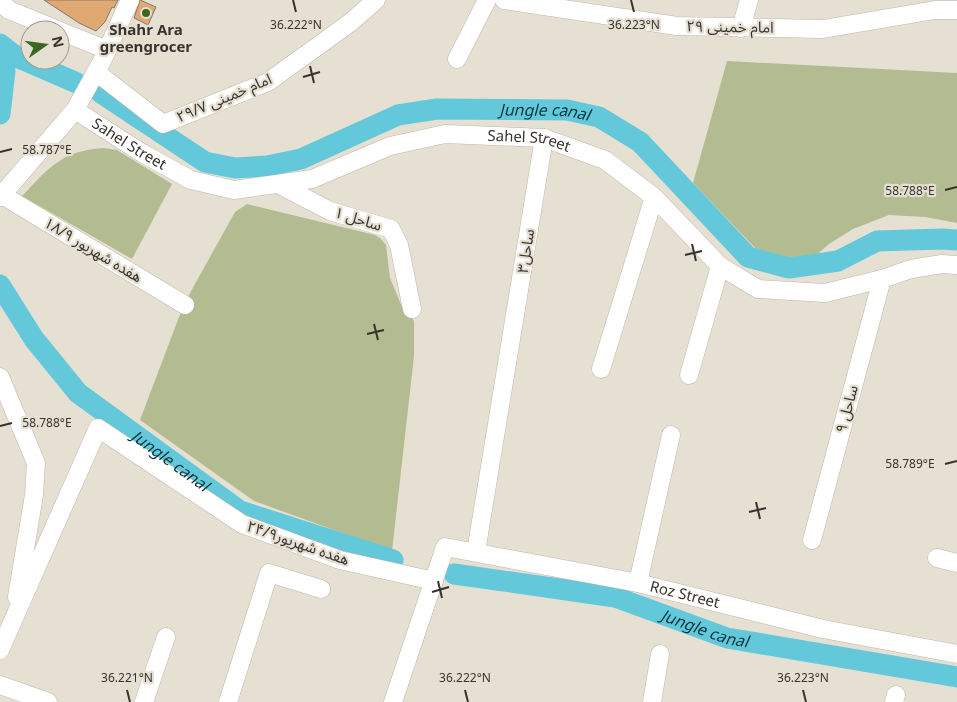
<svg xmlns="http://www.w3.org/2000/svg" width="957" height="702" font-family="Georgia,'Noto Sans Arabic',serif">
  <rect width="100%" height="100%" fill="#e6e0d3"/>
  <g fill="#b3bc91">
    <polygon points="727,61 957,73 957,223 925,217 889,215 853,229 829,244 814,257 788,258 756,249 693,183"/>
    <path d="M103 148 117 150 172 184 132 259 22 196C49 168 61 151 103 148Z"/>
    <polygon points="247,204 375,235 381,239 386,245 390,278 402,307 414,321 414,356 392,551 254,501 140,420 179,317 190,293 235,212"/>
  </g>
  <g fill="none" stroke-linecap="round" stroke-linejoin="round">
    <g stroke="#63c8da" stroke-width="21">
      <polyline points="0,44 17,57 77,83"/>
      <path id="s1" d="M101 93 205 162 235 168 267 166 301 159 398 115 437 109 567 110 599 117 640 142 748 257 789 268 838 261 877 241 943 239 957 240"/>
      <polyline points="0,114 5,71 3,47"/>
      <path id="s2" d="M0 285 34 339 78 393 240 511 393 560"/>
      <path id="s3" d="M454 574 615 597 727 638 957 677"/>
    </g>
  </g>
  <g fill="#e1a972" stroke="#837970">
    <polygon points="44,0 118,0 114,8 112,7 105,22 96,31 79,23"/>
    <polygon points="140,0 156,7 148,25 134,18"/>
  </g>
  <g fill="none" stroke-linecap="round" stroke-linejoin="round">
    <defs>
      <g id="street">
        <polyline points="504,0 677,26 823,29 935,10 957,10"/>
        <polyline points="0,2 9,10 58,30"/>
        <polyline points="741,28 749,0"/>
        <polyline points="60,31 107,50"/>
        <polyline points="457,59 487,0"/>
        <polyline points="96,72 163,124 268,82 351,22 376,0"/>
        <path id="s4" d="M75 110 142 153 191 180 234 190 312 179 390 146 445 134 544 138 605 160 654 197 720 266 758 289 825 293 882 279 911 269 942 264 957 265"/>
        <polyline points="278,184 330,211 391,229 399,245 412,309"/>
        <polyline points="2,195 185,305"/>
        <polyline points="0,197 75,110 103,59 130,0"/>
        <polyline points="601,369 654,197"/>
        <polyline points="689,375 720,266"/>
        <polyline points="0,377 36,463 34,495 17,597"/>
        <polyline points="812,540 882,279"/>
        <polyline points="476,552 544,138"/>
        <polyline points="937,558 957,563"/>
        <polyline points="638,583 671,435"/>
        <polyline points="0,650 98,428 242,524 340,560 434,581"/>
        <polyline points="0,685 48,702"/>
        <polyline points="144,702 166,637"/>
        <polyline points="228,702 269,573 321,589"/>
        <path id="s5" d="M393 702 445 547 638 583 823 629 957 654"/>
        <polyline points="652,702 660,654"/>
        <polyline points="894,702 896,695"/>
      </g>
    </defs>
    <use href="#street" stroke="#beb8ac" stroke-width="19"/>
    <use href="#street" stroke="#fff" stroke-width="18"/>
  </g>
  <path fill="none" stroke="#36332f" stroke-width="2" d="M293 0 296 12M631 0 634 12M310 66 314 83M303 77 320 72M0 152 12 149M945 190 957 187M692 244 696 261M685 255 702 251M374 324 378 340M367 334 384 330M0 426 12 423M945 464 957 461M756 502 760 519M749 512 766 508M438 581 442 598M432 592 449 587M127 690 130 702M465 690 468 702M803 690 806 702"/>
  <circle fill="#3c6623" stroke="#e6e0d3" stroke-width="2" cx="146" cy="13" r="5"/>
  <g text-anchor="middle" stroke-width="4.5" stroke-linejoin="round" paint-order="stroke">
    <g font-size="15" fill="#36332f" stroke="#e6e0d3">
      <text transform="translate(730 27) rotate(1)" y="5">امام خمینی ۲۹</text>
      <text transform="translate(224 98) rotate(-23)" y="5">امام خمینی ۲۹/۷</text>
      <text dy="5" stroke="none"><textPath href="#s4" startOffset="484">Sahel Street</textPath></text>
      <text dy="5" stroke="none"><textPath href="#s4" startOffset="64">Sahel Street</textPath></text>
      <text transform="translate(358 219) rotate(17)" y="5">ساحل ۱</text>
      <text transform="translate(93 250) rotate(31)" y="5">هفده شهریور ۱۸/۹</text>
      <text transform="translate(526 251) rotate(-81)" y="5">ساحل۳</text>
      <text transform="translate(847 409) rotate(-75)" y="5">ساحل ۹</text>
      <text transform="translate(298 543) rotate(19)" y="5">هفده شهریور۲۴/۹</text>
      <text dy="5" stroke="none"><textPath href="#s5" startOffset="408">Roz Street</textPath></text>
    </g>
    <g font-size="15" font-weight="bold" fill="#36332f" stroke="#e6e0d3">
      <text x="146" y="35">Shahr Ara<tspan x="146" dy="17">greengrocer</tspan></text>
    </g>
    <g font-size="16" font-style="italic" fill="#02353c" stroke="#e6e0d3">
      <text dy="6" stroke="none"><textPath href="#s1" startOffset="476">Jungle canal</textPath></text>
      <text dy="6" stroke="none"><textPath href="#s2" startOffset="248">Jungle canal</textPath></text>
      <text dy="6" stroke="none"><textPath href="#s3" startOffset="258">Jungle canal</textPath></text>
    </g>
  </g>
  <g font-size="12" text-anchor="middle" fill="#36332f" stroke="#e6e0d3" stroke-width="4.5" stroke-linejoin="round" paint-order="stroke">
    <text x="296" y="29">36.222°N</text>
    <text x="634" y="29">36.223°N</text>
    <text x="47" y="154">58.787°E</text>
    <text x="910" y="195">58.788°E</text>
    <text x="47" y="427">58.788°E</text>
    <text x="910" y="468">58.789°E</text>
    <text x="127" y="682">36.221°N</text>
    <text x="465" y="682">36.222°N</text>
    <text x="803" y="682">36.223°N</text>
  </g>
  <g transform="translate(45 45) rotate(76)"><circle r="24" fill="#e6e0d3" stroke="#a09b91"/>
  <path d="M0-4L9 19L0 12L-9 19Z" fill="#3c6623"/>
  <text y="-8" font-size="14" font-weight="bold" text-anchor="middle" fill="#36332f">N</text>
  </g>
</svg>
